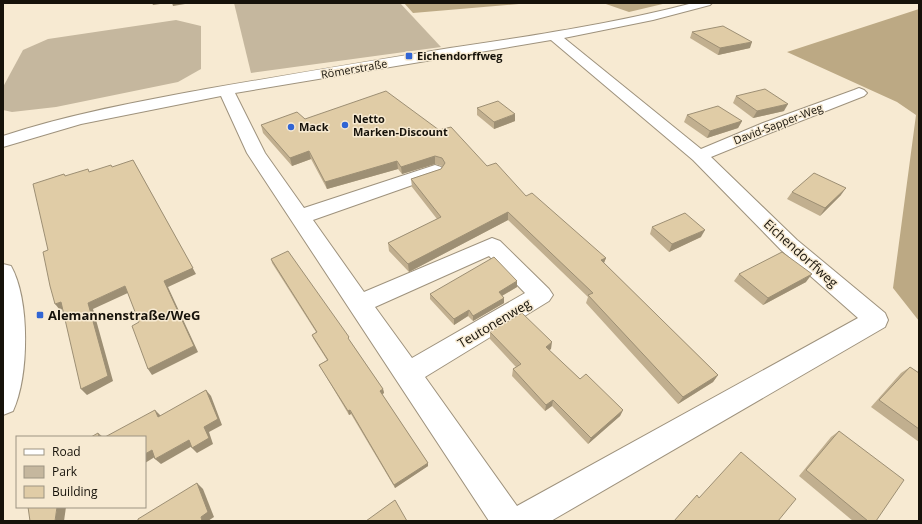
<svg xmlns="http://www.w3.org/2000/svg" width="922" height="524" font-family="'Open Sans',sans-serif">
  <rect width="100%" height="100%" fill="#f7ead2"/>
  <g fill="#c5b79e">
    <polygon points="234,3 400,3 441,47 251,73"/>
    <polygon points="176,20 201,26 201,69 178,82 56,107 12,112 3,110 3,87 23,50 48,39"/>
  </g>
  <g fill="#bca984">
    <polygon points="404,3 530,3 413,13"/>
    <polygon points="603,3 667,3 629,12"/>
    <polygon points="919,9 919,321 893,288 916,115 897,102 787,52"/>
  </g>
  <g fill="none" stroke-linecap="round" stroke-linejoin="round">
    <defs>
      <g id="street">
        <path d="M693 3H712L710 5 653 20 564 38 701 149 763 123 854 90 859 88 864 90 867 93 864 96 775 131 711 157 797 240 885 313 888 320 885 327 551 521H489L247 153 221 96 81 124 3 147V136C69 114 137 102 206 89 287 75 368 61 450 48 531 36 613 24 693 3ZM551 40 693 160 781 250 858 318 517 506 425 377 549 301 553 295 549 289 500 241 492 238 364 292 313 220 441 175 444 171 441 167 435 165 429 167 304 208 265 153 235 93ZM489 256 525 293 412 358 375 307Z"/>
        <path d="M3 264 11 266C30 300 29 376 13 411L3 415Z"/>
      </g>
    </defs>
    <use href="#street" stroke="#9e927d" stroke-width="2"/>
    <use href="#street" fill="#fff" fill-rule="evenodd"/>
  </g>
  <g fill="#c1af8f">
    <polygon points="692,32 750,48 718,55 690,38"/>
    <polygon points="736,96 784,111 753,118 733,103"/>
    <polygon points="477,108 515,121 494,129 477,115"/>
    <polygon points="687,115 742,121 738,128 707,138 684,122"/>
    <polygon points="305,119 487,166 606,258 604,263 718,375 713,382 678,404 586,303 588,297 508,220 409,272 389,251 388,243 437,219 412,187 411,179 441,169 443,167 442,166 435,164 402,174 398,169 327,189 311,159 292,166 263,133 261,125"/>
    <polygon points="792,192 841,195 820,216 787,199"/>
    <polygon points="652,227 701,237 669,252 650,234"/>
    <polygon points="271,259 350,341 383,389 384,393 382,394 428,463 428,466 395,488 351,414 349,415 321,368 319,365 327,360 313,338 312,335 316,332 272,263"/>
    <polygon points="739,274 806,282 763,305 734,281"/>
    <polygon points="517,281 517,287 502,296 504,298 504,303 473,321 468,316 454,325 430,299 430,294"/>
    <polygon points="490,332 551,349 549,350 580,379 623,410 620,416 588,444 552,406 545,411 512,376 513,369 516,367 490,339"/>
    <polygon points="910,367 919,373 919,442 871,407 901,373"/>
    <polygon points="839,431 876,521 853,521 799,476 831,437"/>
  </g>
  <g fill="#9d8f74">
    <polygon points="152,3 167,3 153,5"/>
    <polygon points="172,3 191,3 173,6"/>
    <polygon points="752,42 750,48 718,55 720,48"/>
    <polygon points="788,104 784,111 753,118 757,111"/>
    <polygon points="515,114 515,121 494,129 494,122"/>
    <polygon points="742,121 738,128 707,138 710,131"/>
    <polygon points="309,151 311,159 292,166 290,158"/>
    <polygon points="435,156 435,164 402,174 401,167"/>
    <polygon points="133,160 196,274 168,287 198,352 152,375 148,369"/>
    <polygon points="397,161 398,169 327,189 325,182"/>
    <polygon points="846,188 841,195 820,216 825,208"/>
    <polygon points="508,212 508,220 409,272 408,264"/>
    <polygon points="705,230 701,237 669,252 672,244"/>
    <polygon points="606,258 603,265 601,260"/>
    <polygon points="812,274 806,282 763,305 768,298"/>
    <polygon points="517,281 517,287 498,298 499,292"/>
    <polygon points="125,286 130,292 93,309 113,381 87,395 81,389 88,303"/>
    <polygon points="504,298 504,303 473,321 473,316"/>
    <polygon points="61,302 66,308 60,310 55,304"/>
    <polygon points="469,310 468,316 454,325 454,319"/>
    <polygon points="552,342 551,349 544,353 546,347"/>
    <polygon points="718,375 713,382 678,404 683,397"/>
    <polygon points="383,389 384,393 381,395 380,391"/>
    <polygon points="206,390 211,396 222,425 209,432 213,444 197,453 192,448"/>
    <polygon points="553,400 552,406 545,411 546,405"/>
    <polygon points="155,410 161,416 158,417"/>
    <polygon points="350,410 351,414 349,415 348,411"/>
    <polygon points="623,410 620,416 588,444 591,438"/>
    <polygon points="98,433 103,437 99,437"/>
    <polygon points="189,440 194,445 161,464 155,459"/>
    <polygon points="152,450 158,455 145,463 145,454"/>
    <polygon points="428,463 428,466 395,488 394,485"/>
    <polygon points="197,483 203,489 214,517 208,521 202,521 201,517"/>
    <polygon points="57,507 66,507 64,521 55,521"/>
  </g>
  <g fill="#e0cca6" stroke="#9d8f74">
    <polygon points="723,26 752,42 720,48 692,32"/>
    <polygon points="765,89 788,104 757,111 736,96"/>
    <polygon points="386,91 439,130 451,127 487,166 496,163 526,196 532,193 606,258 601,260 718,375 683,397 588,295 593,293 508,212 408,264 388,243 441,217 411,179 441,169 445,163 442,158 435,156 401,167 397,161 325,182 309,151 290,158 261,125 297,112 305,119"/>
    <polygon points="498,101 515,114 494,122 477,108"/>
    <polygon points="718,106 742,121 710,131 687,115"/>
    <polygon points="133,160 193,268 164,281 194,346 148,369 132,326 139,322 125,286 88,303 108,376 81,389 61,302 55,304 50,286 43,252 48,250 33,184 64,174 65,176 88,169 89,172 111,165 112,167"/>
    <polygon points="814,173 846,188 825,208 792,192"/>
    <polygon points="685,213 705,230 672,244 652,227"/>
    <polygon points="288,251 349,337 348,338 383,389 380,391 428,463 394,485 350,410 348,411 319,365 328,360 312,335 317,332 271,259"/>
    <polygon points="782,252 812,274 768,298 739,274"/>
    <polygon points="494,257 517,281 499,292 504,298 473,316 469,310 454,319 430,294"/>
    <polygon points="522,313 552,342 546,347 580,379 586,374 623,410 591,438 553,400 546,405 513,369 521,364 490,332"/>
    <polygon points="910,367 919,373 919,429 879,400"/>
    <polygon points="206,390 218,419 204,427 209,438 192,448 189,440 155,459 152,450 145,454 145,437 105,437 155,410 158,417"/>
    <polygon points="839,431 904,480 876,521 868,521 806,470"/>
    <polygon points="98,433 99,437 91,437"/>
    <polygon points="741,452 796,499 778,521 674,521 697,495 699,498"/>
    <polygon points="197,483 208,512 201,517 202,521 138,521 138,519"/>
    <polygon points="395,500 407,521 366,521"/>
    <polygon points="28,507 57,507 55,521 30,521"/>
  </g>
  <g fill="#3165d4" stroke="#f7ead2" stroke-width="1.5">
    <rect x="405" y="52" width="8" height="8" rx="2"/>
    <circle cx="345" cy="125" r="4"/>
    <circle cx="291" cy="127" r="4"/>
    <rect x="36" y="311" width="8" height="8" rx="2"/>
  </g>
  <g text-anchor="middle" stroke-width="3" stroke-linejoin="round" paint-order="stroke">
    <g font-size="11" font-weight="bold" fill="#16120a" stroke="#f7ead2" text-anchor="start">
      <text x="417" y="60">Eichendorffweg</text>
      <text x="353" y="123">Netto<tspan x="353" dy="13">Marken-Discount</tspan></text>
      <text x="299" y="131">Mack</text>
    </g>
    <g font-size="11" fill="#16120a" stroke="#f7ead2">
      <text transform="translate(354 69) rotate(-10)" y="4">Römerstraße</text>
      <text transform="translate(778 124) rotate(-21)" y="4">David-Sapper-Weg</text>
    </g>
    <g font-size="13" fill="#16120a" stroke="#f7ead2">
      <text transform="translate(801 253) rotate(42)" y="5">Eichendorffweg</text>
      <text transform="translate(494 323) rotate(-31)" y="5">Teutonenweg</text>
    </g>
    <g font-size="13" font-weight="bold" fill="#16120a" stroke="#f7ead2" text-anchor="start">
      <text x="48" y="320">Alemannenstraße/WeG</text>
    </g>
  </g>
  <rect width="922" height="524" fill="none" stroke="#16120a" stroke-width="8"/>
  <rect x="16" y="436" width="130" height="72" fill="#f7ead2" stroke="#9d9482"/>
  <rect x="24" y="449" width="20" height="6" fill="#ffffff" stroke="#9d9482"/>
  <text x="52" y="456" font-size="12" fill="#16120a">Road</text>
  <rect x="24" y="466" width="20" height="12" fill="#c5b79e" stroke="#9d9482"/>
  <text x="52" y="476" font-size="12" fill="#16120a">Park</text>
  <rect x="24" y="486" width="20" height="12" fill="#e0cca6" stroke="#9d9482"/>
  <text x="52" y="496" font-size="12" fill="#16120a">Building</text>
</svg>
